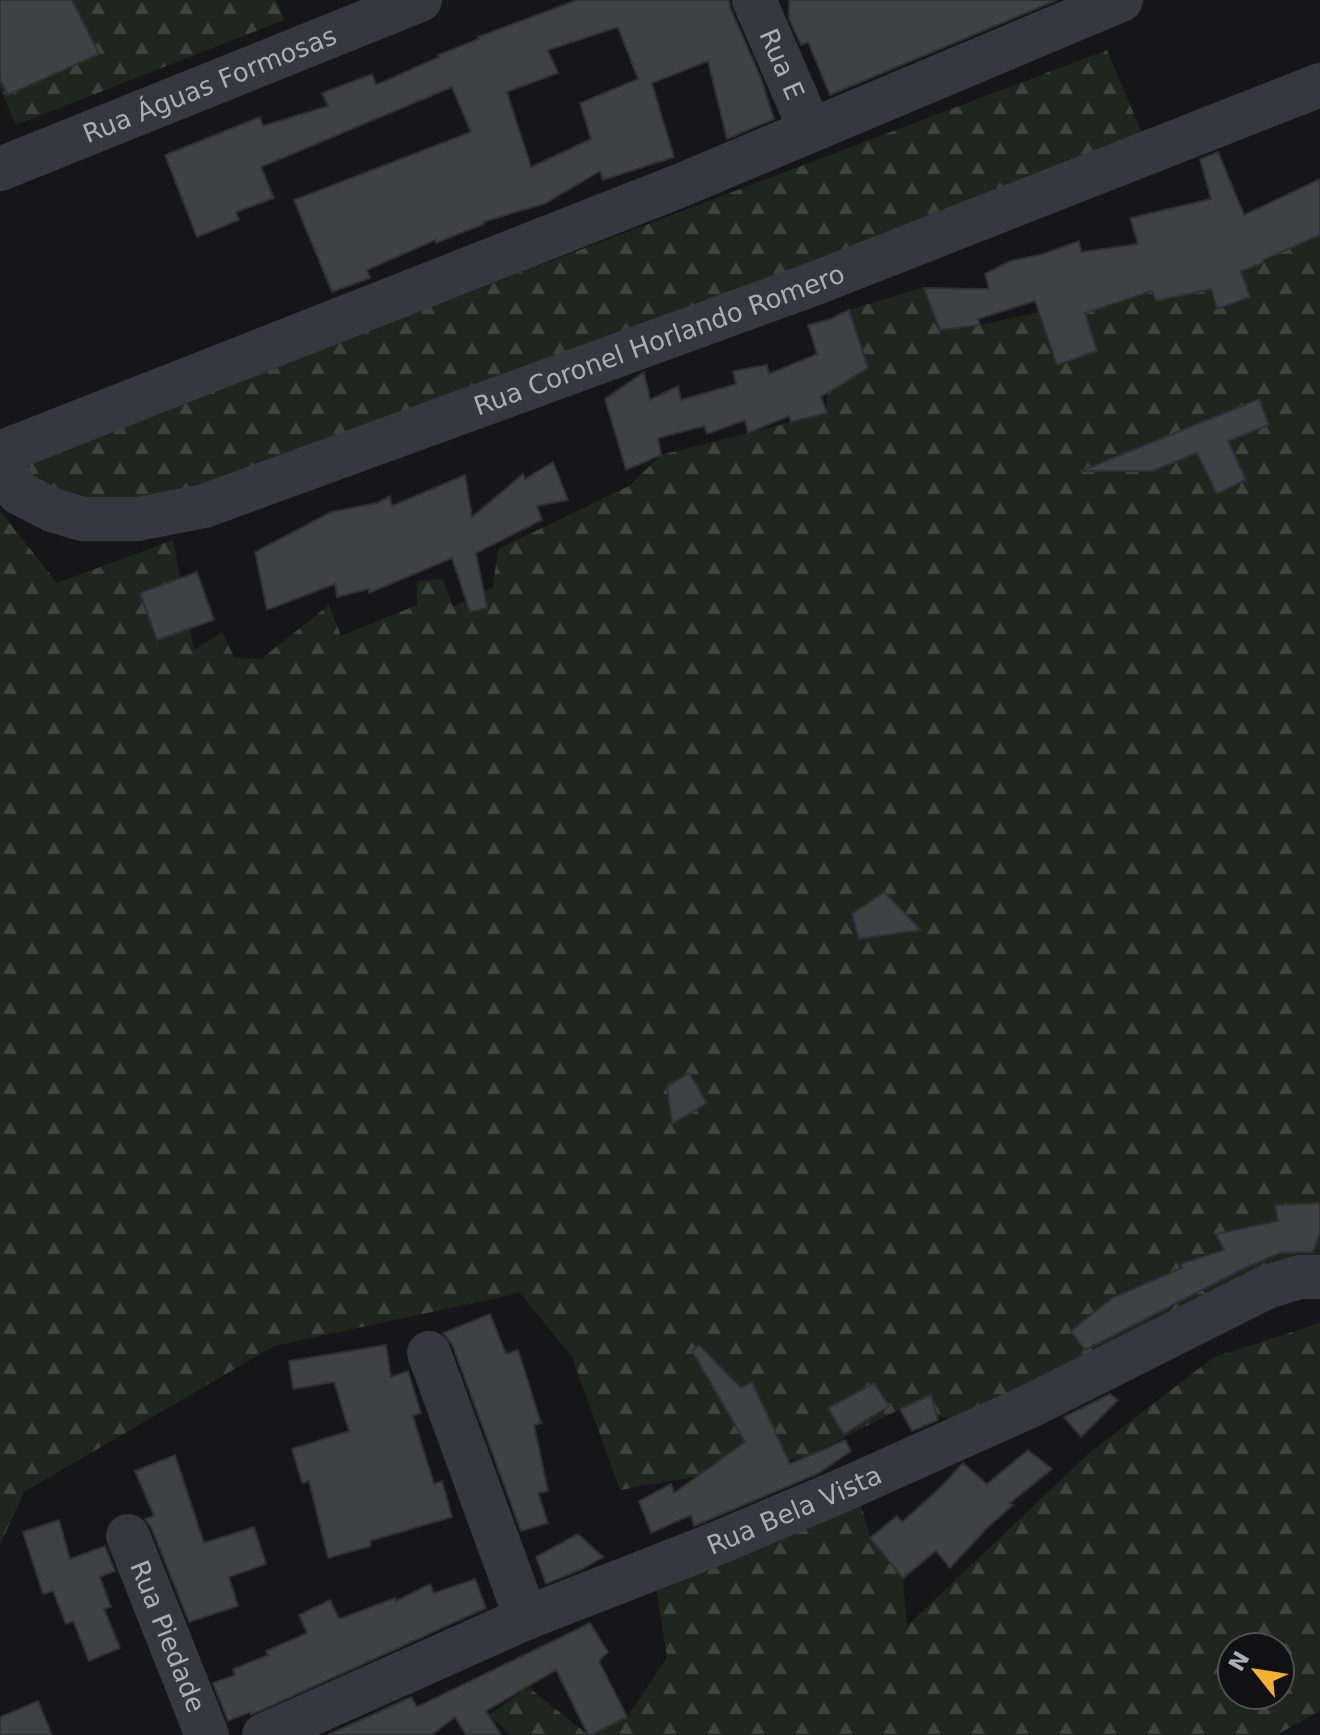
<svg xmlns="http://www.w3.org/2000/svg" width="1320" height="1735" font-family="'DejaVu Sans',sans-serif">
  <defs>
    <pattern id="forest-firs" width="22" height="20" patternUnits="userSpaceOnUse" patternTransform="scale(2)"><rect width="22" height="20" fill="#1e261f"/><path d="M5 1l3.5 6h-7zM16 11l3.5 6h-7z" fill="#3c433d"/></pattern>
  </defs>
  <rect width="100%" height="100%" fill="#161618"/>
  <g fill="url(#forest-firs)" fill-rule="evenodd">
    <polygon points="0,0 276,0 284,20 16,125 0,88"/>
    <polygon points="1107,50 1144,138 556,362 168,495 87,505 39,490 18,463"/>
    <polygon points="1320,201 1320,1262 959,1420 900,1409 806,1457 620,1490 572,1357 520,1293 274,1346 24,1492 0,1545 0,511 57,583 173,540 194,650 222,632 234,657 261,659 329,605 341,636 417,605 417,581 443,579 453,607 493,587 498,549 629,486 661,455 827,413 827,386 848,380 868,367 849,310 924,287 941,330 980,325 1063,307"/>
    <path d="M1320 1323V1711L1276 1735H591L627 1717 667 1657 656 1588 859 1497 870 1538 903 1578 907 1626 1089 1453 1214 1357ZM1232 1647H1280V1695H1232Z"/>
    <polygon points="528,1687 588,1735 511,1735 489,1715"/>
  </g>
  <g fill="#404145" stroke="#303034" stroke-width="2" fill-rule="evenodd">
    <polygon points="0,0 72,0 99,54 8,95 0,79"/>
    <path d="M577 0H729L731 10 761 78 774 119 727 139 708 61 652 83 674 157 603 180 600 171 546 203 483 222 484 224 436 243 435 240 367 270 370 278 332 292 294 200 471 132 452 87 261 167 274 198 236 212 239 220 197 237 165 155 260 117 263 126 328 106 322 93 372 74 376 85 439 57 438 55 479 39 478 37ZM618 27 638 79 580 103 591 139 531 167 507 92 558 73 548 50Z"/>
    <polygon points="789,0 1057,0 830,95 808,42 801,45 789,19"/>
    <polygon points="1218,152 1244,215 1320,179 1320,235 1263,260 1263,263 1241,271 1250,297 1217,309 1211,289 1156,301 1152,291 1085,313 1097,351 1057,365 1035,301 978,319 980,325 940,330 924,288 989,289 985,274 1010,261 1043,254 1079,241 1081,252 1138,244 1130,218 1211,199 1200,159"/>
    <polygon points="849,310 868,368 821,397 827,413 791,422 789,416 748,433 745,420 707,434 704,426 658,438 661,455 626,470 605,399 644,372 650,400 678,386 681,400 736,384 733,371 767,365 769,374 817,354 808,325 830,319"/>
    <polygon points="1259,399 1269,425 1228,441 1246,480 1217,494 1197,453 1152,471 1081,471"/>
    <polygon points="553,462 568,500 537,506 542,520 476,553 487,608 470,612 452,558 369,593 369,589 337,597 335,584 267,610 255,552 331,512 377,503 390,496 392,506 465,475 472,517 523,474 525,479"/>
    <polygon points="197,572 214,620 157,640 140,593"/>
    <polygon points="884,892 921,930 859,939 852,914"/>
    <polygon points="689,1073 707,1103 672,1124 667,1087"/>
    <polygon points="1320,1203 1320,1233 1313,1252 1280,1253 1245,1268 1085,1350 1071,1331 1112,1298 1182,1268 1180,1264 1224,1250 1216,1234 1278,1221 1275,1205"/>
    <polygon points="490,1314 506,1354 518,1350 541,1423 534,1425 548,1491 538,1493 548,1523 521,1531 452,1344 443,1333"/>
    <polygon points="386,1345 391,1377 408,1371 421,1413 413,1416 434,1484 442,1481 452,1517 370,1541 371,1546 328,1558 309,1481 302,1483 292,1449 349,1431 334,1382 293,1389 289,1361"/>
    <polygon points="699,1345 741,1388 752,1382 790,1464 845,1440 851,1451 819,1473 699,1524 694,1526 691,1515 651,1533 639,1501 671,1484 674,1493 745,1442 692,1351"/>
    <polygon points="874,1383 889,1406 844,1434 828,1408"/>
    <polygon points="1110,1394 1118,1400 1081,1437 1064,1417"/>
    <polygon points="931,1395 938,1420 912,1431 900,1409"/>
    <polygon points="1028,1450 1052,1469 1010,1503 1013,1505 988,1527 950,1568 936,1551 903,1578 870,1538 897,1516 902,1522 942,1486 961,1465 963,1463 987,1484"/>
    <polygon points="175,1455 204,1543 254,1527 266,1564 229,1577 238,1606 189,1622 151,1527 145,1519 154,1516 135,1471"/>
    <polygon points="59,1520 70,1559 105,1546 115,1571 100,1577 111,1607 104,1609 120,1648 89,1661 73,1621 66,1624 53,1591 43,1594 23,1532"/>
    <polygon points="578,1534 603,1557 582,1569 546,1584 536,1557"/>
    <polygon points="475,1579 486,1608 251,1715 250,1712 228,1721 213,1683 235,1675 233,1669 268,1655 266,1651 307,1633 299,1615 330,1600 339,1619 395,1598 396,1601 430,1584 434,1593"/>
    <polygon points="590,1623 608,1652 599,1661 627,1717 591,1735 588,1735 556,1670 486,1711 501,1735 466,1735 455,1717 432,1735 328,1735 411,1697 417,1707"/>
    <polygon points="38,1701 52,1735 0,1735 0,1717"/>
  </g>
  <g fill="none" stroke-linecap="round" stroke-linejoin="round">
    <g stroke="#37383d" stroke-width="44">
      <path id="s1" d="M754 0 810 129"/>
      <path id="s2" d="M0 169 420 0"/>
      <polyline points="0,453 679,186 1121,0"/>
      <path id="s3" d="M0 465 19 493 52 510 83 519H138L204 506 816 283 1320 85"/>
      <polyline points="429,1353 526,1618"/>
      <path id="s4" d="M128 1536 207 1735"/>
      <path id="s5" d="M264 1735 526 1618 708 1547 843 1490 1030 1406 1267 1287 1300 1277H1320"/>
    </g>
  </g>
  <g text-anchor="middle" stroke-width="7" stroke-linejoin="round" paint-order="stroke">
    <g font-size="26" fill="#a8adb8" stroke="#111113">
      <text dy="9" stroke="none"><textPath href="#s1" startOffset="70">Rua E</textPath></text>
      <text dy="9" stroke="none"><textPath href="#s2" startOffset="226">Rua Águas Formosas</textPath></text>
      <text dy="9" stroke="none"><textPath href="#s3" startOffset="710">Rua Coronel Horlando Romero</textPath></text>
      <text dy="9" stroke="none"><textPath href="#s5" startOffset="576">Rua Bela Vista</textPath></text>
      <text dy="9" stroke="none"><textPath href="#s4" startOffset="108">Rua Piedade</textPath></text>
    </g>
  </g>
  <g transform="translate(1256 1671) rotate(300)"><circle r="38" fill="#111113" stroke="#4d4f55" stroke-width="2"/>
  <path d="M0-6L14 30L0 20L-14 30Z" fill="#f2b134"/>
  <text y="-12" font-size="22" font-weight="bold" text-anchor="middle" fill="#a8adb8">N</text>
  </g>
</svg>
